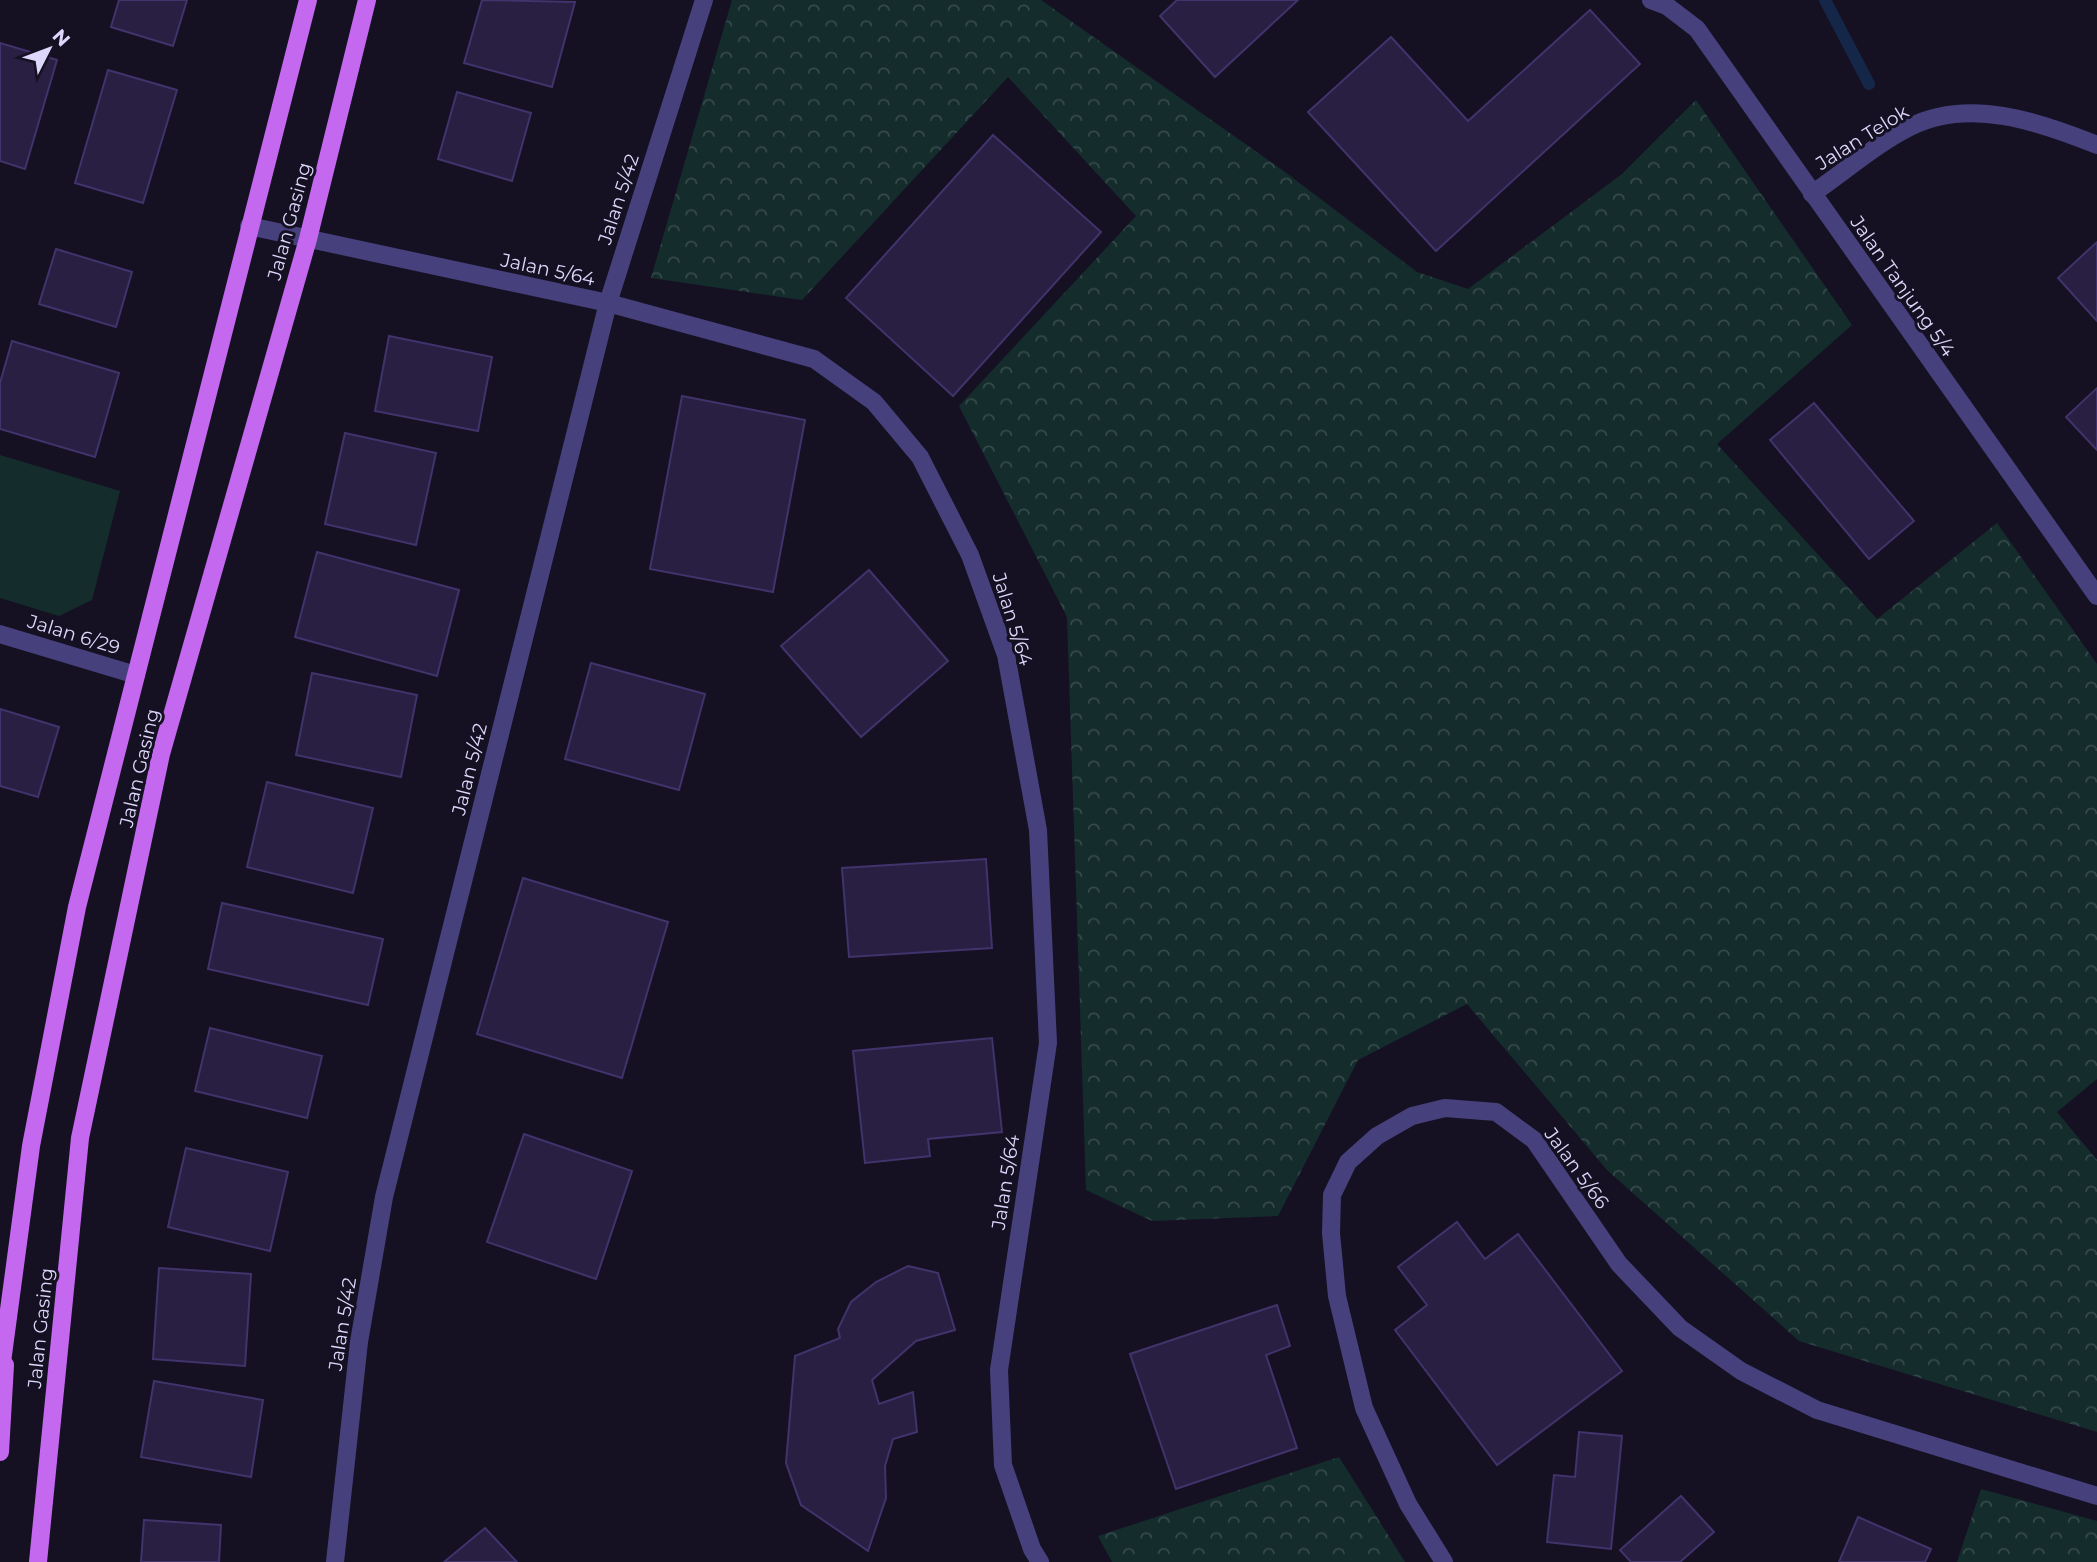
<svg xmlns="http://www.w3.org/2000/svg" width="2097" height="1562" font-family="Montserrat,sans-serif">
<defs>
<pattern id="forest-crowns" width="20" height="18" patternUnits="userSpaceOnUse" patternTransform="scale(1.75)"><rect width="20" height="18" fill="#142c2c"/><path d="M2 6a3 3 0 1 1 6 0M12 15a3 3 0 1 1 6 0" fill="none" stroke="#364a4c"/></pattern>
</defs>
<rect width="100%" height="100%" fill="#151123"/>
<path fill="#142c2c" d="M 0,455 L 120,491 L 92,600 L 59,616 L 0,598 Z"/>
<g fill="url(#forest-crowns)">
<path d="M 732,0 L 1041,0 L 1285,172 L 1417,272 L 1468,289 L 1622,174 L 1696,100 L 1852,325 L 1717,444 L 1877,619 L 1997,523 L 2097,664 L 2097,1079 L 2057,1112 L 2097,1160 L 2097,1432 L 1799,1341 L 1607,1170 L 1467,1004 L 1358,1060 L 1278,1216 L 1152,1221 L 1086,1190 L 1067,617 L 959,406 L 1136,216 L 1008,77 L 802,300 L 651,278 Z"/>
<path d="M 1339,1457 L 1405,1562 L 1112,1562 L 1098,1536 Z"/>
<path d="M 1981,1489 L 2097,1521 L 2097,1562 L 1957,1562 Z"/>
</g>
<g fill="none" stroke-linecap="round" stroke-linejoin="round">
<path stroke="#152748" stroke-width="12" d="M 1825,0 L 1869,84"/>
</g>
<g fill="#281f42" stroke="#41336b" stroke-width="2">
<path d="M 119,0 L 187,0 L 173,46 L 111,27 Z"/>
<path d="M 482,0 L 575,2 L 552,87 L 464,63 Z"/>
<path d="M 1177,0 L 1298,0 L 1215,77 L 1160,16 Z"/>
<path d="M 1590,10 L 1640,64 L 1436,251 L 1308,112 L 1391,37 L 1468,121 Z"/>
<path d="M 0,43 L 57,60 L 25,169 L 0,161 Z"/>
<path d="M 108,70 L 177,90 L 143,203 L 75,183 Z"/>
<path d="M 457,92 L 531,113 L 512,181 L 438,159 Z"/>
<path d="M 993,135 L 1101,232 L 953,396 L 846,298 Z"/>
<path d="M 2097,242 L 2097,321 L 2058,278 Z"/>
<path d="M 56,249 L 132,272 L 116,327 L 39,304 Z"/>
<path d="M 389,336 L 492,357 L 478,431 L 375,411 Z"/>
<path d="M 12,341 L 119,373 L 95,457 L 0,429 L 0,383 Z"/>
<path d="M 2097,388 L 2097,450 L 2066,417 Z"/>
<path d="M 682,396 L 805,420 L 773,592 L 650,569 Z"/>
<path d="M 1814,403 L 1914,521 L 1869,559 L 1770,440 Z"/>
<path d="M 345,433 L 436,453 L 416,545 L 325,524 Z"/>
<path d="M 317,552 L 459,590 L 437,676 L 295,637 Z"/>
<path d="M 869,570 L 948,661 L 861,737 L 781,646 Z"/>
<path d="M 591,663 L 705,694 L 679,790 L 565,759 Z"/>
<path d="M 312,673 L 417,695 L 401,777 L 296,755 Z"/>
<path d="M 0,709 L 59,727 L 38,797 L 0,786 Z"/>
<path d="M 267,782 L 373,808 L 353,893 L 247,867 Z"/>
<path d="M 986,859 L 992,948 L 849,957 L 842,868 Z"/>
<path d="M 523,878 L 668,922 L 622,1078 L 477,1034 Z"/>
<path d="M 222,903 L 383,939 L 368,1005 L 208,969 Z"/>
<path d="M 210,1028 L 322,1056 L 307,1118 L 195,1091 Z"/>
<path d="M 992,1038 L 1002,1132 L 928,1139 L 930,1156 L 865,1163 L 853,1051 Z"/>
<path d="M 524,1134 L 632,1171 L 596,1279 L 487,1242 Z"/>
<path d="M 186,1148 L 288,1172 L 270,1251 L 168,1227 Z"/>
<path d="M 1457,1222 L 1485,1259 L 1518,1234 L 1622,1371 L 1497,1465 L 1395,1330 L 1427,1305 L 1398,1267 Z"/>
<path d="M 908,1266 L 938,1273 L 955,1330 L 916,1341 L 872,1380 L 879,1404 L 913,1392 L 917,1432 L 893,1439 L 885,1466 L 886,1498 L 868,1551 L 801,1505 L 786,1463 L 795,1356 L 840,1338 L 838,1329 L 851,1302 L 876,1282 Z"/>
<path d="M 159,1268 L 251,1274 L 245,1366 L 153,1359 Z"/>
<path d="M 1277,1305 L 1290,1346 L 1266,1355 L 1297,1448 L 1176,1489 L 1130,1354 Z"/>
<path d="M 154,1381 L 263,1400 L 251,1477 L 141,1457 Z"/>
<path d="M 1579,1432 L 1622,1436 L 1611,1549 L 1547,1542 L 1554,1475 L 1575,1477 Z"/>
<path d="M 1681,1496 L 1714,1532 L 1680,1562 L 1631,1562 L 1620,1550 Z"/>
<path d="M 1858,1517 L 1931,1549 L 1925,1562 L 1839,1562 Z"/>
<path d="M 144,1520 L 221,1525 L 219,1562 L 141,1562 Z"/>
<path d="M 485,1528 L 517,1562 L 444,1562 Z"/>
</g>
<g fill="none" stroke-linecap="round" stroke-linejoin="round">
<g stroke="#46417d" stroke-width="18">
<path d="M 1651,0 L 1667,6 L 1697,29 L 2097,596"/>
<path d="M 1812,194 C 1844,172 1876,144 1910,127 C 1969,97 2040,122 2097,145"/>
<path d="M 249,226 L 608,303 L 814,359 L 874,402 L 920,457 L 970,555 L 1006,655 L 1038,830 L 1048,1043 L 999,1370 L 1003,1465 L 1032,1549 L 1040,1562"/>
<path d="M 0,634 L 136,675"/>
<path d="M 335,1562 L 359,1342 L 384,1197 L 608,303 L 704,0"/>
<path d="M 1444,1562 L 1408,1504 L 1364,1408 L 1337,1296 L 1331,1233 L 1332,1195 L 1348,1162 L 1377,1136 L 1412,1116 L 1445,1108 L 1496,1112 L 1534,1140 L 1619,1264 L 1680,1328 L 1741,1371 L 1817,1410 L 2097,1496"/>
</g>
<g stroke="#c469ef" stroke-width="18">
<path d="M 0,1377 L 31,1146 L 77,907 L 308,0"/>
<path d="M 0,1452 L 5,1365"/>
<path d="M 38,1562 L 80,1138 L 161,754 L 308,239 L 367,0"/>
</g>
</g>
<g text-anchor="middle" stroke-width="6" stroke-linejoin="round" paint-order="stroke">
<g font-size="19" fill="#ddd7fb" stroke="#151123">
<text transform="translate(1862 137) rotate(-32)" y="7">Jalan Telok</text>
<text transform="translate(618 199) rotate(-72)" y="7">Jalan 5/42</text>
<text transform="translate(289 221) rotate(-75)" y="7">Jalan Gasing</text>
<text transform="translate(548 269) rotate(12)" y="7">Jalan 5/64</text>
<text transform="translate(1903 286) rotate(55)" y="7">Jalan Tanjung 5/4</text>
<text transform="translate(1013 619) rotate(73)" y="7">Jalan 5/64</text>
<text transform="translate(74 634) rotate(17)" y="7">Jalan 6/29</text>
<text transform="translate(139 768) rotate(-77)" y="7">Jalan Gasing</text>
<text transform="translate(469 769) rotate(-76)" y="7">Jalan 5/42</text>
<text transform="translate(1577 1168) rotate(54)" y="7">Jalan 5/66</text>
<text transform="translate(1005 1182) rotate(-81)" y="7">Jalan 5/64</text>
<text transform="translate(342 1324) rotate(-81)" y="7">Jalan 5/42</text>
<text transform="translate(40 1328) rotate(-84)" y="7">Jalan Gasing</text>
</g>
</g>
<g transform="translate(49 49) rotate(48)" stroke="#151123" stroke-width="5" paint-order="stroke">
<path d="M0-5L12 26L0 18L-12 26Z" fill="#ddd7fb"/>
<text y="-10" font-size="19" font-weight="bold" text-anchor="middle" fill="#ddd7fb">N</text>
</g>
</svg>
